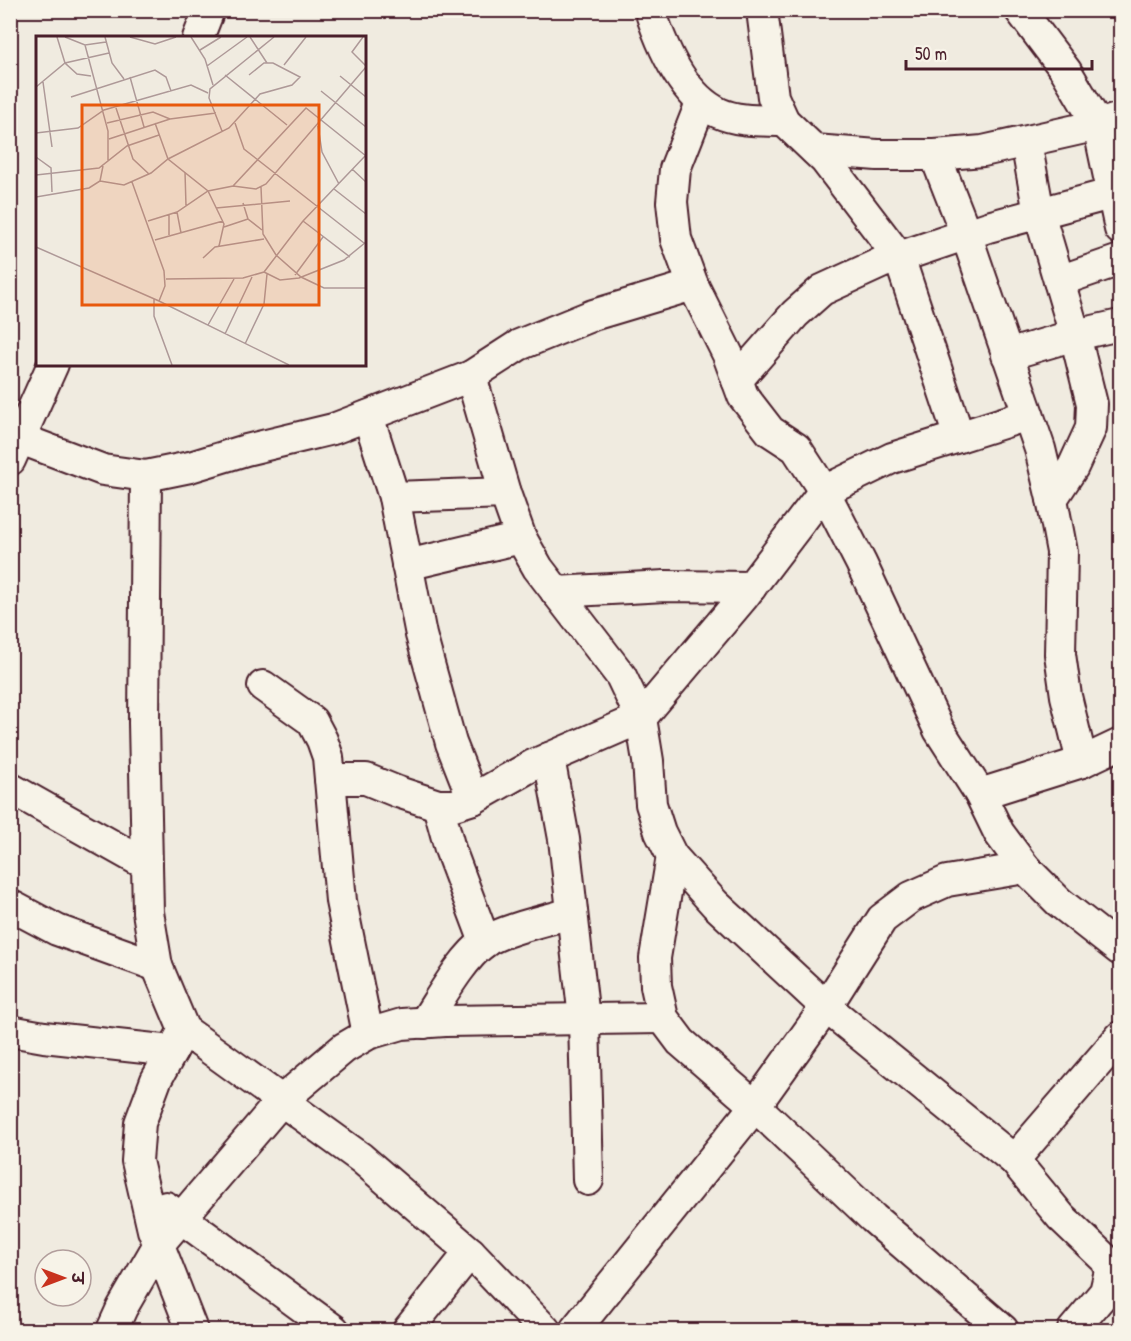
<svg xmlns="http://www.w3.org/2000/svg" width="1131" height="1341" font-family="'Patrick Hand','Playpen Sans Deva',sans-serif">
<rect width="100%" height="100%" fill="#f0ebe0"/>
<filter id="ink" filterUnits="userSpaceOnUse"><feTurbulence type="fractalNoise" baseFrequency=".0167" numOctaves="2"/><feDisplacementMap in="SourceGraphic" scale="12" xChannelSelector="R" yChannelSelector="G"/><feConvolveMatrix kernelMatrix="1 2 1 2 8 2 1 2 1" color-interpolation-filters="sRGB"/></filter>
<g filter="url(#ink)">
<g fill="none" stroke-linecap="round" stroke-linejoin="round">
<g stroke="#4a1f2b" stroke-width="34">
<g id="minor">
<path d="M 650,10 C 662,47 683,96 719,113 C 739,122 763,120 784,121"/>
<path d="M 762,10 L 773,97 L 784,121 L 825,160 L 899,257 L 959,437"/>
<path d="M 1020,10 L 1066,71 L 1098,125 L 1120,229"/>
<path d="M 198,38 L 209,10"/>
<path d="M 701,103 L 675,169 L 672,202 L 676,239 L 693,285 L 728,355 L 743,396 L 770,431 L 796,448 L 824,491 L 861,563 L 939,730 L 980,794 L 999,833 L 1025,868 L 1059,902 L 1120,950"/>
<path d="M 1026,142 L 1039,213 L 1075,335 L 1092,404 L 1091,428 L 1073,467 L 1052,499"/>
<path d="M 815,150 L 877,155 L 935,155 L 983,151 L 1098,125 L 1120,118"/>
<path d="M 935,155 L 966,234 L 1040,449 L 1052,499 L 1062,552 L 1060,654 L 1066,696 L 1082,762"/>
<path d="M 1059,281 L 1120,260"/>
<path d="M 1007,355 L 1075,335 L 1120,325"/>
<path d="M 471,376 L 505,493 L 521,538 L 538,568 L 621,676 L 641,718 L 648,761 L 651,804 L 660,832 L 672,856 L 715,904 L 826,1007 L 1014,1160 L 1061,1217 L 1106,1260 L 1110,1271 L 1105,1292 L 1073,1330"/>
<path d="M 737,380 L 795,314 L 822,290 L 881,263 L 899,257 L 988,227 L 1114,193"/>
<path d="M 368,416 L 394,497 L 421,635 L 451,743 L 473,799"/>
<path d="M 21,439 L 103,470 L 146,476 L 190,467 L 246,450 L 333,429 L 471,376 L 519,345 L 593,315 L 693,285"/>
<path d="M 10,460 L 53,364"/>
<path d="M 146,476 L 144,723 L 148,912 L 157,966 L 184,1030 L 361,1158 L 470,1252 L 545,1330"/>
<path d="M 394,497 L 505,493"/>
<path d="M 407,565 L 521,538"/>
<path d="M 556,592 L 665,586 L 751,587"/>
<path d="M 263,686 L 312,721 L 322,740 L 328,757 L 341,901 L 368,1034"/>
<path d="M 549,758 L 564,839 L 584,1019 L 588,1180"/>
<path d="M 330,779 L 366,779 L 398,792 L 438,805 L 454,805 L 473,799 L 533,765 L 641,718 L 744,596 L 824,491 L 892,458 L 1028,415"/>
<path d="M 10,788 L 147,865"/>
<path d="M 980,794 L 1082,762 L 1120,744"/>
<path d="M 438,805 L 450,849 L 485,942"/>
<path d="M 672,856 L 655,958 L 656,986 L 663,1018 L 681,1042 L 755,1106 L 873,1218 L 1003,1330"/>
<path d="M 10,905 L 57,930 L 157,966"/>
<path d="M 424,1023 C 440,999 462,958 485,942 C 501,930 551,919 572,913"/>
<path d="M 184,1030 L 156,1080 L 140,1123 L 137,1161 L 153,1230 L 192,1330"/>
<path d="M 10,1031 L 44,1037 L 172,1051"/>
<path d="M 1014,1160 L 1120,1037"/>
<path d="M 166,1207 L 334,1330"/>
<path d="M 112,1330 L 122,1308 L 159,1244 L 281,1101 L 344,1048 L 368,1034 L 402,1024 L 445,1021 L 663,1018"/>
<path d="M 408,1330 L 470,1252"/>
<path d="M 575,1330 L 755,1106 L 826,1007 L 882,919 L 911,897 L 947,881 L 1025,868"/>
</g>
</g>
<use href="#minor" stroke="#f7f3e8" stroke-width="30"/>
</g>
</g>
<g transform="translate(36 36)">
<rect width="330" height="330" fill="#f0ebe0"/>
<path fill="none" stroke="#ae9998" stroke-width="1.5" d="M 21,1 L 29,27 L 41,38 L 55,40M 29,1 L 49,9 L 70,6M 69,1 L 76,27 L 88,43M 94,1 L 119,8 L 140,1M 155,1 L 169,23 L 177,49M 214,1 L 231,27M 327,1 L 316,16 L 330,30M 49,9 L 72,95 L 72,125M 164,14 L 185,1M 248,29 L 270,1M 171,30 L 211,1M 189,39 L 251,89M 304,40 L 330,61M 94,41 L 108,91M 7,46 L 16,111M 0,51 L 29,27 L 73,17M 285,55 L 330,91M 35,61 L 119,34 L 130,41 L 135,55M 80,72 L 97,123 L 113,138M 71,87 L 117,76 L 134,83M 119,87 L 132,123 L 172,155 L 188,188 L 183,210M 199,87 L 208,113 L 328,207M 282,90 L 286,116 L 303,148M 186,95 L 173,62 L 174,53 L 238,1M 0,97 L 42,92 L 68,74 L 155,49 L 172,57M 73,103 L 134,83 L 180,77M 0,121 L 15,132 L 16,156M 316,133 L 330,146M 149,136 L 150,170M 0,139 L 63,132 L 91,110 L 123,99M 64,145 L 88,149 L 115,137 L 132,123 L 193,92 L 224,58 L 256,49 L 264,41 L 237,27 L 228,27 L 213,39M 96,146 L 128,235 L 129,250 L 123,265M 197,150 L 220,153 L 230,148 L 330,31M 225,151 L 227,198 L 240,219 L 265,241 L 288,252 L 330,252M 298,153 L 330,178M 0,161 L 53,152 L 64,145 L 67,130M 207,167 L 212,183 L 226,194M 180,172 L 254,165M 141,176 L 145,197M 133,179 L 133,199M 112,185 L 141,176 L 172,155 L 197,150 L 270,72 L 330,120M 267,185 L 314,221M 188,191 L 212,183M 119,204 L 187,185M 0,211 L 123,265 L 253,329M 167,222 L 179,211 L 228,203M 228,236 L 244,244 L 263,242 L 308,224 L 330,206M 259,239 L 287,201M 130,243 L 207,242 L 228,236 L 267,185 L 330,119M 118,263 L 118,280 L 136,329M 172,289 L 198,243M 189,298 L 216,241M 209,308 L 228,268 L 231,238"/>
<path fill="#e8590c" fill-opacity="0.15" stroke="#e8590c" stroke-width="3" d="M 46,69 L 283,69 L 283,269 L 46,269 Z"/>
<rect width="330" height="330" fill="none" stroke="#4a1f2b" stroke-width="3"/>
</g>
<rect width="1131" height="1341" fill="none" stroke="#f7f3e8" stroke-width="36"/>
<rect x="18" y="18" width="1095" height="1305" fill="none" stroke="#4a1f2b" stroke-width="2" filter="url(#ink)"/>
<g transform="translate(63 1278) rotate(90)"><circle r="28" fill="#f7f3e8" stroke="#b29e9c" stroke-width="1.5"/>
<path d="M0-4.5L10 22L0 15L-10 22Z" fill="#c8321e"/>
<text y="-9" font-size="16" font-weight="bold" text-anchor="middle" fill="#4a1f2b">उ</text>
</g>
<path d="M906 60v9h186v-9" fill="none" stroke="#4a1f2b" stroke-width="3"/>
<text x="915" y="60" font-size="18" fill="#4a1f2b" stroke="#f7f3e8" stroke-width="4.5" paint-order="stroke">50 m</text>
</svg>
